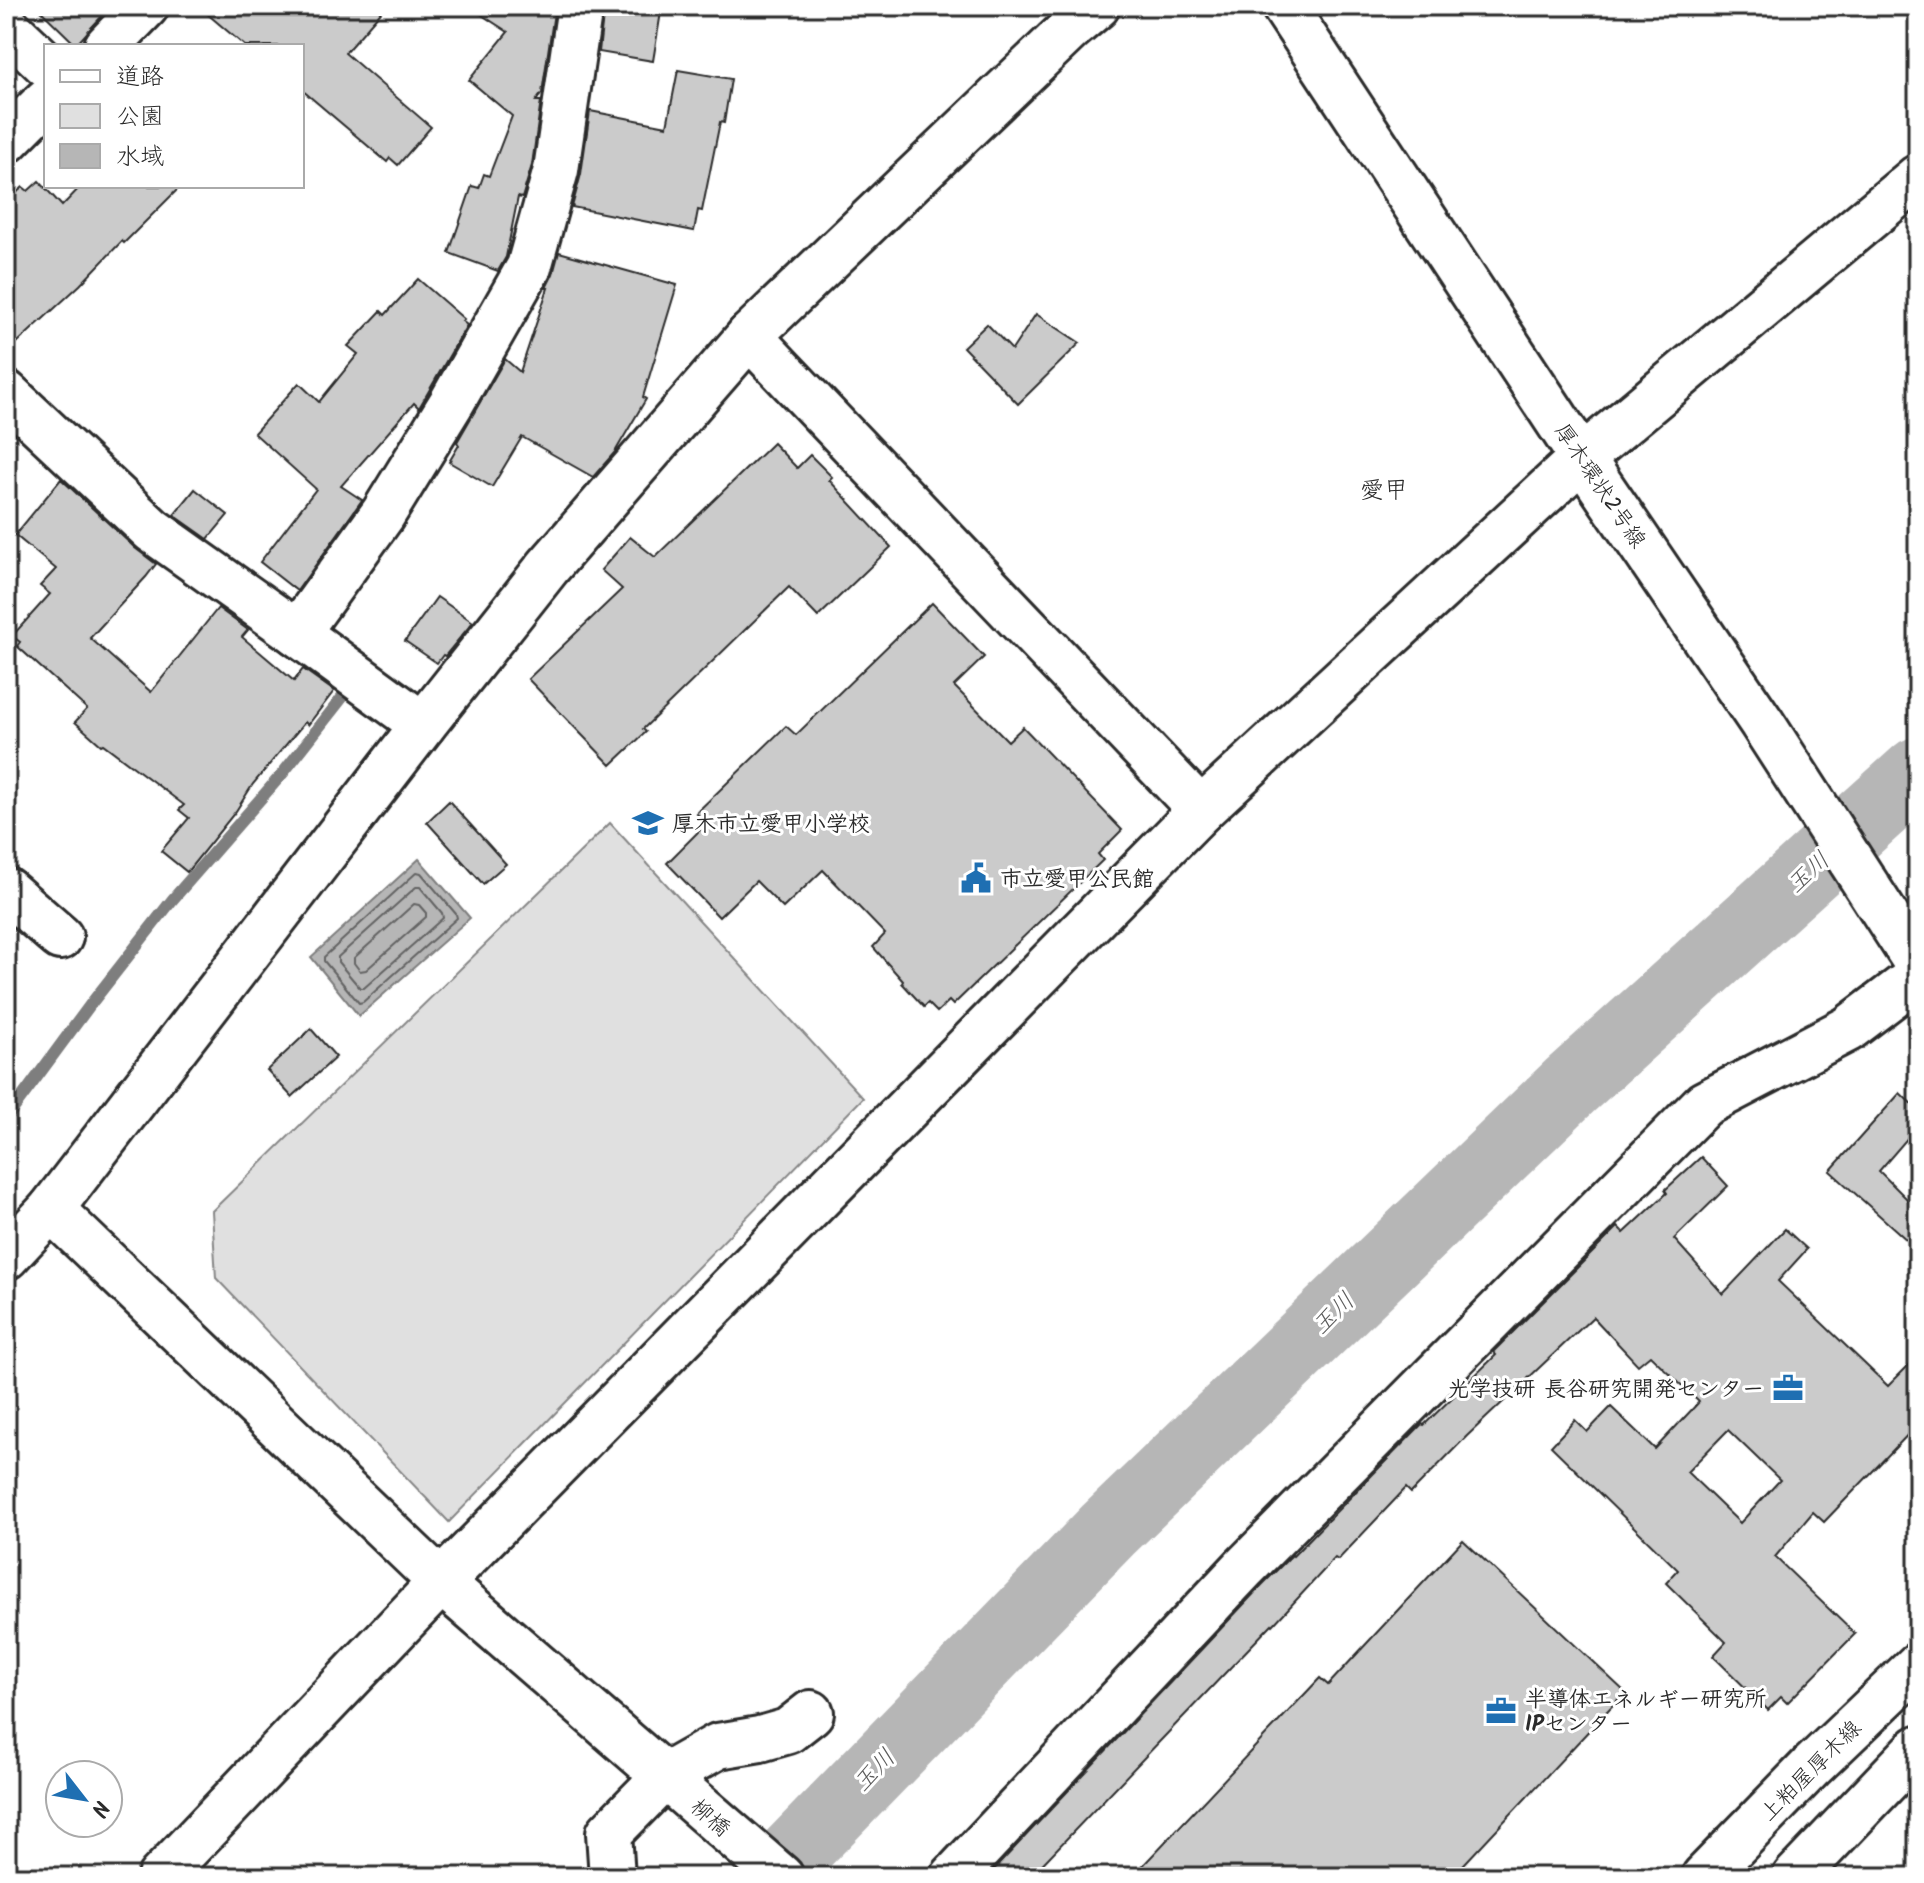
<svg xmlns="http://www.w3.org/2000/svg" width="1924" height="1883" font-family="Kalam,'Klee One',sans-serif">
<rect width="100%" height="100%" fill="#fff"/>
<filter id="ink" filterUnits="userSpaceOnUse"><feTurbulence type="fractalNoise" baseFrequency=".0125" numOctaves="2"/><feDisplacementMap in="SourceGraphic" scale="16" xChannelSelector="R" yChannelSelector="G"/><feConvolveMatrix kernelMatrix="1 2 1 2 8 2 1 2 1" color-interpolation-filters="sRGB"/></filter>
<g filter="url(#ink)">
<path fill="#e0e0e0" stroke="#868686" stroke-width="2" d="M 610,823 L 863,1098 L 449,1522 L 216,1278 L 212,1211 Z"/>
<path fill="#b6b6b6" stroke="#7e7e7e" stroke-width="2" d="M 419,859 L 470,918 L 359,1016 L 311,957 Z"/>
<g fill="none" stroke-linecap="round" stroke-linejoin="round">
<g stroke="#636363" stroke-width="2">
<path d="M 417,872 L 421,873 L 456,914 L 457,918 L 363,1002 L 359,1003 L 324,961 L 324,957 Z"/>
<path d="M 416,887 L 420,887 L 442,913 L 443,918 L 364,988 L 360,988 L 338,962 L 338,957 Z"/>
<path d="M 414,904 L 419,905 L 426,913 L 426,917 L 366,970 L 360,971 L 354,963 L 354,958 Z"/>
</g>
<path stroke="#7e7e7e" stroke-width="12" d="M 6,1119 L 90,1005 L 173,899 L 283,773 L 349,689"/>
<path stroke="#b6b6b6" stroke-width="70" d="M 771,1877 L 1108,1530 L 1570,1086 L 1918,772"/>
</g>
<g fill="#cbcbcb" stroke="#2b2b2b" stroke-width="2" fill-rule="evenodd">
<path d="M 36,6 L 111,6 L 76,45 Z"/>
<path d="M 198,6 L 386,6 L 345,53 L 431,127 L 398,165 L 390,158 L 387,162 L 302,90 L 302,46 L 245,46 Z"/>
<path d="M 468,6 L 555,6 L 542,93 L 536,101 L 541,101 L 532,165 L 522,198 L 518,197 L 506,257 L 498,271 L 449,253 L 472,186 L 479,188 L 484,174 L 489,176 L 512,116 L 469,80 L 508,32 Z"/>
<path d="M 604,6 L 662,6 L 653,61 L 599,52 Z"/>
<path d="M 678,70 L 731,79 L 724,123 L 720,122 L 702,211 L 698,210 L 694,231 L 572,207 L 581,174 L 590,111 L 667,126 Z"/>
<path d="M 39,181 L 62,206 L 81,186 L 181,186 L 124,243 L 122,241 L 80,285 L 6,353 L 7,201 L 23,187 L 28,191 Z"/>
<path d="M 559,252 L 677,285 L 643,397 L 646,399 L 615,452 L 593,477 L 522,437 L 492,487 L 449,462 L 459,445 L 457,442 L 505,359 L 520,372 L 548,288 L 546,288 L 553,274 Z"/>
<path d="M 418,279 L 464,319 L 462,321 L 467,325 L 419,408 L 414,403 L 341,486 L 362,500 L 297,591 L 260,562 L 316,489 L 254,433 L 299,383 L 319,402 L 358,354 L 348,346 L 381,311 L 385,315 Z"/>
<path d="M 1036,314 L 1080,343 L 1018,404 L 963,347 L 987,324 L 1012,350 Z"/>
<path d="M 773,443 L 797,468 L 810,455 L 832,477 L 829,480 L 891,547 L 818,617 L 789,587 L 643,729 L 646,732 L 611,765 L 528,679 L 622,589 L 601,570 L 630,537 L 655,557 Z"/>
<path d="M 61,479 L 135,548 L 156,564 L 146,577 L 90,638 L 151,692 L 218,608 L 248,630 L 242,637 L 294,681 L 303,669 L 334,691 L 308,725 L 305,722 L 253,784 L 236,811 L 187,872 L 161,851 L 189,818 L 179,810 L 184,805 L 103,744 L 101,745 L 75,722 L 87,709 L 17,646 L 20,642 L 12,636 L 50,594 L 40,586 L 56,569 L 15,535 Z"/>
<path d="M 195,489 L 228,515 L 208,539 L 174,515 Z"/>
<path d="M 437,597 L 473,622 L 445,656 L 443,655 L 437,663 L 405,641 Z"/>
<path d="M 932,603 L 984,657 L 954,686 L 1008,741 L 1023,727 L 1122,830 L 1098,854 L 1103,860 L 953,1005 L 949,1001 L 937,1012 L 928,1003 L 924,1007 L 902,983 L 903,981 L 873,947 L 885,934 L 823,870 L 783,908 L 756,881 L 719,917 L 667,863 L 706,824 L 696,813 L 786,726 L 796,735 Z"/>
<path d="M 449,801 L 506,864 L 483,884 L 427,822 Z"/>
<path d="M 311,1029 L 336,1057 L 292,1097 L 267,1070 Z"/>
<path d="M 1900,1093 L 1918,1110 L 1918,1126 L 1879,1171 L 1918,1210 L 1918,1250 L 1830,1171 Z"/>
<path d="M 1701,1157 L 1728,1186 L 1674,1239 L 1723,1294 L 1785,1229 L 1807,1249 L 1778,1281 L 1888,1386 L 1918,1356 L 1918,1424 L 1824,1522 L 1813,1512 L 1775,1557 L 1855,1634 L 1787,1703 L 1781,1697 L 1768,1710 L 1713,1656 L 1726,1642 L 1666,1583 L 1678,1570 L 1551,1446 L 1575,1420 L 1587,1432 L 1611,1407 L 1655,1449 L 1699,1402 L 1650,1355 L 1638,1365 L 1593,1317 L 1467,1436 L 1411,1493 L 1406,1488 L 1338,1560 L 1335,1558 L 1273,1625 L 1272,1624 L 1030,1877 L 987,1877 L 1262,1585 L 1292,1555 L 1293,1556 L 1422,1424 L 1424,1425 L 1496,1355 L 1493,1352 L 1618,1227 L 1624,1233 L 1667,1193 L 1665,1190 ZM 1728,1430 L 1780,1480 L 1740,1523 L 1687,1472 Z"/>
<path d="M 1463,1540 L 1625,1692 L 1452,1877 L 1132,1877 L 1320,1678 L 1328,1685 Z"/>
</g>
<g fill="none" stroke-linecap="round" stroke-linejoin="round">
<g stroke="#2b2b2b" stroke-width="50">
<g id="minor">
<path d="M 1284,6 L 1582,458 L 1762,723 L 1918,965"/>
<path d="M 6,26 L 46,64"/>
<path d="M 107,46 L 146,6"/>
<path d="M 6,141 L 46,101"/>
<path d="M 749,336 L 1201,810"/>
<path d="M 6,393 L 152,530 L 297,633 L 423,725"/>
<path d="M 297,633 L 383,514 L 452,402 L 529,267 L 556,170 L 580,6"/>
<path d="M 6,890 L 60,937"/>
<path d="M 51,1209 L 441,1582 L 781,1877"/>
<path d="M 6,1257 L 51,1209 L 423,725 L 548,567 L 749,336 L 1072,27 L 1097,6"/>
<path d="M 160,1877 L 441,1582 L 1201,810 L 1582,458 L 1918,177"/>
<path d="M 612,1877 L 609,1833 L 665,1776 L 718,1746 L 760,1739 L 788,1731 L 811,1713"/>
<path d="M 953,1877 L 1244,1568 L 1704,1104 L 1848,1029 L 1918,976"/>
</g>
</g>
<g stroke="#2b2b2b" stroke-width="50">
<g id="major">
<path d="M 1704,1877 L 1811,1767 L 1918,1665"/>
<path d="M 1795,1877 L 1918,1748"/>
</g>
</g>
<use href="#minor" stroke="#fff" stroke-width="44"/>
<use href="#major" stroke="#fff" stroke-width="44"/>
</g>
</g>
<defs>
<g id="school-bare" transform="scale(2.4)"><path d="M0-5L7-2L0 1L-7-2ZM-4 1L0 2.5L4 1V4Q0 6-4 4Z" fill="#1f6fb2" stroke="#fff" stroke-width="2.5" paint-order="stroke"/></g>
<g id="civic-bare" transform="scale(2.4)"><path d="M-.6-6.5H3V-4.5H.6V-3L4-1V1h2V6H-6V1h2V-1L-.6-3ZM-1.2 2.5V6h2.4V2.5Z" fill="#1f6fb2" stroke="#fff" stroke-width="2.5" paint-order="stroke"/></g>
<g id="office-bare" transform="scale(2.4)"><path d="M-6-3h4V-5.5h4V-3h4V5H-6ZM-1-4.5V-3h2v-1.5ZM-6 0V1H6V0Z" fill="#1f6fb2" stroke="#fff" stroke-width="2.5" paint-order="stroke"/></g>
</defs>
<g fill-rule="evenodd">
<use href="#school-bare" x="648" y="823"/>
<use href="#civic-bare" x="976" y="878"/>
<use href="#office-bare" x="1788" y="1388"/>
<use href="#office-bare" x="1501" y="1711"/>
</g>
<g text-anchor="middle" stroke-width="6" stroke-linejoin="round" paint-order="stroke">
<g font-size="22" fill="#2b2b2b" stroke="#fff">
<text transform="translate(1601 485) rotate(56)" y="8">厚木環状2号線</text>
<text transform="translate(1810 1770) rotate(-45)" y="8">上粕屋厚木線</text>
<text transform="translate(711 1817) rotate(41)" y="8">柳橋</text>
</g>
<g font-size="22" font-weight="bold" fill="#2b2b2b" stroke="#fff" text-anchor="start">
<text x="672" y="831">厚木市立愛甲小学校</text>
<text x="1000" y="886">市立愛甲公民館</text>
<text x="1764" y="1396" text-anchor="end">光学技研 長谷研究開発センター</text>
<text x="1525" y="1706">半導体エネルギー研究所<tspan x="1525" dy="25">IPセンター</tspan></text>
</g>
<g font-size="24" fill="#2b2b2b" stroke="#fff">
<text x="1384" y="498">愛甲</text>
</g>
<g font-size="24" font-style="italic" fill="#5c5c5c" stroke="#fff">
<text transform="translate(1808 872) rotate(-42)" y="8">玉川</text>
<text transform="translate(1333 1313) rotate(-44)" y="8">玉川</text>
<text transform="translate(874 1770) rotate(-46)" y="8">玉川</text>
</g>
</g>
<rect width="1924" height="1883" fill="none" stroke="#fff" stroke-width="32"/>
<rect x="16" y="16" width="1892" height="1851" fill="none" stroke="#2b2b2b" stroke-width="3" filter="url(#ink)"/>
<rect x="44" y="44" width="260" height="144" fill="#ffffff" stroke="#aaaaaa" stroke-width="2"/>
<rect x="60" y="70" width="40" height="12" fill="#ffffff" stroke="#aaaaaa" stroke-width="2"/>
<text x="116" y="84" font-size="24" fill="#2b2b2b">道路</text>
<rect x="60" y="104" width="40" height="24" fill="#e0e0e0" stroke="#aaaaaa" stroke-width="2"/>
<text x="116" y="124" font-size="24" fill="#2b2b2b">公園</text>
<rect x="60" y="144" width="40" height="24" fill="#b6b6b6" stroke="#aaaaaa" stroke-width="2"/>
<text x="116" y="164" font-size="24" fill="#2b2b2b">水域</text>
<g transform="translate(84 1799) rotate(121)"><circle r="38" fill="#ffffff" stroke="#aaaaaa" stroke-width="2"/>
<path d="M0-6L14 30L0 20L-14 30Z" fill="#1f6fb2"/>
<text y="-12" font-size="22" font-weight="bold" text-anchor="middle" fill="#2b2b2b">N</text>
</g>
</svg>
